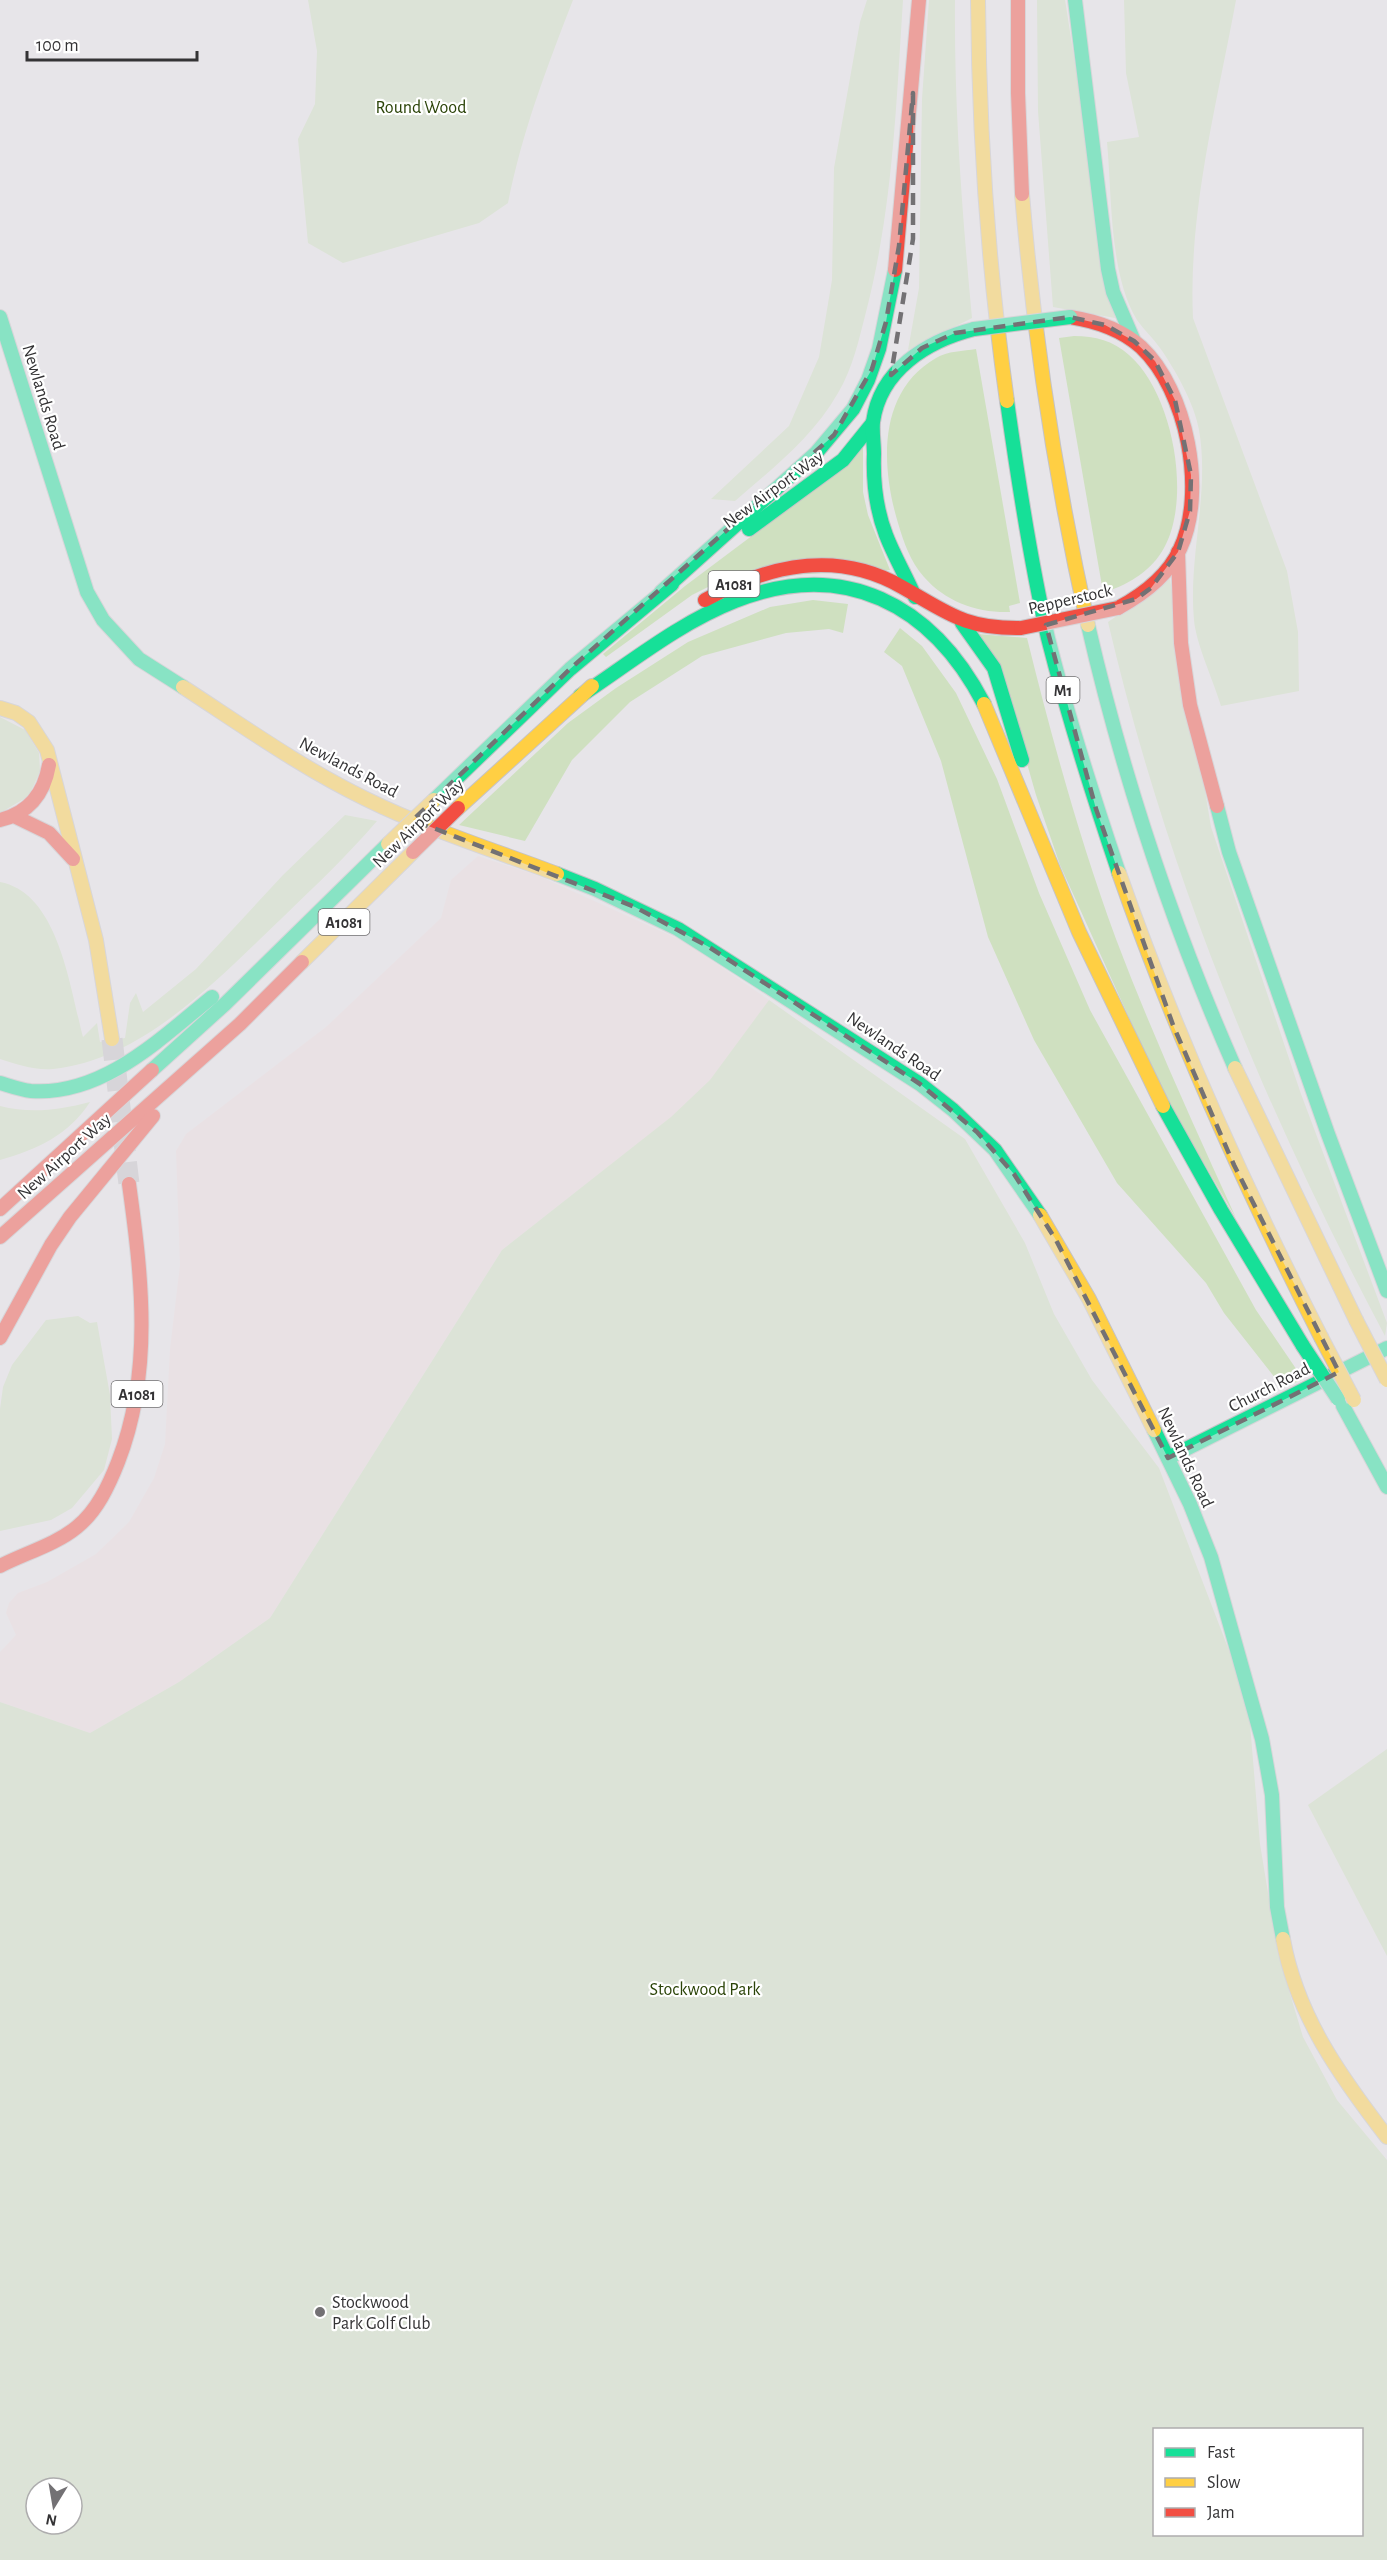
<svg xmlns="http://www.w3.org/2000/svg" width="1387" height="2560" font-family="'Alegreya Sans',sans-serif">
<rect width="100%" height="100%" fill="#e7e5e9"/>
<path fill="#ebdcde" d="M 478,856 L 539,876 L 685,942 L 769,1000 L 732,1070 L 502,1250 L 270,1618 L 179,1682 L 90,1733 L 0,1702 L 0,1652 L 16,1635 L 6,1613 L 9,1603 L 18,1593 L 47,1582 L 96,1554 L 129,1522 L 154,1478 L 165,1444 L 170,1349 L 180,1265 L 176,1151 L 186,1134 L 326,1027 L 441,918 L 451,880 Z"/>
<g fill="#cfe0c0" fill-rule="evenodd">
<path d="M 308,0 L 573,0 C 547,67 522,132 508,203 L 479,223 L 343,263 L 308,243 L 298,139 L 315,104 L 317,51 Z"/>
<path d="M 867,0 L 903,0 C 896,107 893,207 866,312 C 859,339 853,368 838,393 C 813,437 772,469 735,501 L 711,499 L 789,426 L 819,357 L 832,280 L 834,168 L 860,22 Z"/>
<path d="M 929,0 L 955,0 C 954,106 962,212 972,318 L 908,350 L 919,288 L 922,99 Z"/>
<path d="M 1037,0 L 1065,0 L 1115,318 L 1053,307 L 1038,111 Z"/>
<path d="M 1124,0 L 1236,0 C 1217,104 1188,212 1193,318 L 1287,571 L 1298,632 L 1299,691 L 1221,706 C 1214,682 1196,644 1194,620 C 1188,557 1210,493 1199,430 C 1195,405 1175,369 1160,348 C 1153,338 1144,330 1137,320 C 1109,274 1112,195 1107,142 L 1139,137 L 1126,73 Z"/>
<path d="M 1074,336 C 1095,336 1114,341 1129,355 C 1172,392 1191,493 1166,544 C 1155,567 1135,581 1111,590 L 1110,585 L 1102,586 L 1059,338 Z"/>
<path d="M 976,349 L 1020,603 L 1009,606 L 1010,612 C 977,613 946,602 924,577 C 910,561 904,543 898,523 C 881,467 877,392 936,358 C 947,351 964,351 976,349 Z"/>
<path d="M 863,447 L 863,492 L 868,515 L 890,570 L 726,578 L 692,595 L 606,657 L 603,654 L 685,586 L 844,467 Z"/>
<path d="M 1170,579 L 1211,827 L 1301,1094 L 1387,1323 L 1385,1336 C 1264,1108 1167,874 1108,622 Z"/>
<path d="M 813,600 L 848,604 L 843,633 L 829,629 L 786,633 L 702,656 L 630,702 L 572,760 L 525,841 L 459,825 L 568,723 L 616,688 L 688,642 L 770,607 Z"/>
<path d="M 900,628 L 922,646 L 956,693 L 997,779 L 1039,893 L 1090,1010 L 1256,1310 L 1303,1379 L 1283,1388 L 1224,1313 L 1206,1283 L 1117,1183 L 1034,1040 L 988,937 L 941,761 L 902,666 L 884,652 Z"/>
<path d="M 977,634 L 1027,638 C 1052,739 1080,841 1116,939 C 1152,1034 1194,1126 1236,1218 L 1164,1095 L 1060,865 L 1036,795 L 1000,669 Z"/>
<path d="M 0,717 L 25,730 L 39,753 L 40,771 L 29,796 L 0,813 Z"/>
<path d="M 345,815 L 377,821 C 347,856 314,887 281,919 C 219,978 143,1060 53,1069 C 36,1071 16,1064 0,1059 L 0,882 C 59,893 70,989 83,1037 L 97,1023 L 100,1042 L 125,1038 L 130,1003 L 136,993 L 143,1012 L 196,969 L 283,875 Z"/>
<path d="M 769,1000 L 965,1139 L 1025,1243 L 1054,1314 L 1092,1380 L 1159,1468 L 1248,1700 L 1260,1844 L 1278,1954 L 1303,2037 L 1337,2100 L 1387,2160 L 1387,2560 L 0,2560 L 0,1702 L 90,1733 L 179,1682 L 270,1618 L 502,1250 L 671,1117 L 710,1080 ZM 1154,2430 L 1362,2430 L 1362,2534 L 1154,2534 ZM 36,2488 L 72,2488 L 72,2524 L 36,2524 Z"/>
<path d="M 90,1102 C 69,1135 36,1150 0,1160 L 0,1106 C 31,1114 59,1110 90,1102 Z"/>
<path d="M 78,1316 L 90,1323 L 97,1322 L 110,1395 L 112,1439 L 104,1470 L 72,1508 L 51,1520 L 0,1531 L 0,1409 L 3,1387 L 12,1365 L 46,1320 Z"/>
<path d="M 1387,1749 L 1387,1956 L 1308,1805 Z"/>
</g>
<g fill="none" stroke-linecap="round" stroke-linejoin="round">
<path stroke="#c3c1c5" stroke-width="21" stroke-dasharray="21 10" stroke-linecap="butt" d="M 112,1039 L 129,1184"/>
<g stroke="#c5c3c6" stroke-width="16">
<g id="fast">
<path d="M 1075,0 L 1108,269 L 1113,292 L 1134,341"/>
<path d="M 0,317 L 87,592 L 103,620 L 139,659 L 183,687"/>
<path d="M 1007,401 C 1018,480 1030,560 1048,638 C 1068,717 1093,796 1119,873"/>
<path d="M 749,529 L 843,460 L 872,424"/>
<path d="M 661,592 L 816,453 L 853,409 L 868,380 L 879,349 L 895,270"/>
<path d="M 915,597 C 906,576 894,556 886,535 C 876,509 873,481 874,454 C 874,444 872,432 873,422 C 880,370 927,341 974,329"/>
<path d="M 962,623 L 994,668 L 1022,760"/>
<path d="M 1088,625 C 1123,777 1172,925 1235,1068"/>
<path d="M 580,696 C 630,663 679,623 735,601 C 844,558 932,604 984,704"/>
<path d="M 434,800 L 570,669 L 672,584"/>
<path d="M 1217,806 L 1229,852 L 1328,1134 L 1387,1291"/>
<path d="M 557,874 L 595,889 L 678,929 L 920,1084 L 953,1110 L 995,1150 L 1040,1215"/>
<path d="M 152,1070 L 225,1004 L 388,844"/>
<path d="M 0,1083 C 10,1086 21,1090 31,1091 C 103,1096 161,1038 212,997"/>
<path d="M 1163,1106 L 1221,1210 L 1303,1346"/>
<path d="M 1343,1406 L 1387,1487"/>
<path d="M 1154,1430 L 1190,1504 L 1211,1557 L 1262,1739 L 1272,1795 L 1277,1907 L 1283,1939"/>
<path d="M 1168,1458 L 1387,1348"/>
</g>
</g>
<g stroke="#c5c3c6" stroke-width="16">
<g id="slow">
<path d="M 978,0 C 979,134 988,267 1007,401"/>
<path d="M 1022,194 C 1034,340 1056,482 1088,625"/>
<path d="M 183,687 C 243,726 302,768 366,799 C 427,829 493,850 557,874"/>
<path d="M 984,704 L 1079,932 L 1163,1106"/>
<path d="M 0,708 L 16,713 L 29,722 L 47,750 L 96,940 L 112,1039"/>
<path d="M 458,808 L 592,686"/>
<path d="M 1119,873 C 1175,1033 1244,1186 1321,1337"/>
<path d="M 302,962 L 413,852"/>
<path d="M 1235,1068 L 1356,1320"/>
<path d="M 1040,1215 L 1089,1299 L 1154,1430"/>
<path d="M 1283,1939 C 1297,2016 1340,2076 1387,2137"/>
</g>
</g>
<g stroke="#c5c3c6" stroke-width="16">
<g id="jam">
<path d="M 1018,0 L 1018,93 L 1022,194"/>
<path d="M 895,270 L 919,0"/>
<path d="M 1070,317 C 1096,321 1121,329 1141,347 C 1187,390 1207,492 1180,549 C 1168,576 1144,594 1118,608"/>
<path d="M 1178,552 L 1181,643 L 1190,705 L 1217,806"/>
<path d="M 705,600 C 768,565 836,549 902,587 C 948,613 965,629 1021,628"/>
<path d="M 14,816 L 49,833 L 73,859"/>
<path d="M 0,820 C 29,813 44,794 49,765"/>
<path d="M 0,1209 L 152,1070"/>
<path d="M 0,1237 L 240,1024 L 302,962"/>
<path d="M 0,1338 L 51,1245 L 70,1217 L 153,1116"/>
<path d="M 0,1566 C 25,1553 55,1545 77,1527 C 97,1511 109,1485 118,1462 C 153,1372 142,1278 129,1184"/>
</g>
</g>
<use href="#fast" stroke="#16e098" stroke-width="14"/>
<use href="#slow" stroke="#ffcf43" stroke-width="14"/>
<use href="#jam" stroke="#f24e42" stroke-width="14"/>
<g stroke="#c5c3c6" stroke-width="16" stroke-linecap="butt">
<g id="fast-bridge">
<path d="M 974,329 L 1070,317"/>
<path d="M 1303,1346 L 1338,1399"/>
</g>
</g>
<g stroke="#c5c3c6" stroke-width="16" stroke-linecap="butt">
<g id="slow-bridge">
<path d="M 388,844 L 434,800"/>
<path d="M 1356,1320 L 1387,1380"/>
<path d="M 1321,1337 L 1354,1400"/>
</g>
</g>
<g stroke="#c5c3c6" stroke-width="16" stroke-linecap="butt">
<g id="jam-bridge">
<path d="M 1021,628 L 1118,608"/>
<path d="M 413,852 L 458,808"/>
</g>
</g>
<use href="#fast-bridge" stroke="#16e098" stroke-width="14"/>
<use href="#slow-bridge" stroke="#ffcf43" stroke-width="14"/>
<use href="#jam-bridge" stroke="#f24e42" stroke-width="14"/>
</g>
<path d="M0 0H1387V2560H0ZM 913,93 L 913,239 L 891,375 L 922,348 L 955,333 L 1070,317 L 1105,325 L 1134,341 L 1155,361 L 1175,400 L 1191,475 L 1190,511 L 1178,552 L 1151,588 L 1136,599 L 1046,625 L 1096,809 L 1173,1025 L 1234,1165 L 1339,1372 L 1168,1458 L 1056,1240 L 1014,1174 L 977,1132 L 920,1084 L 709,947 L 635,907 L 413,820 L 570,669 L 834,435 L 872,369 L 886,322 L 899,246 Z" fill="#e7e5e9" fill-opacity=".55" fill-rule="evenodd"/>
<path fill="none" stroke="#737174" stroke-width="4.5" stroke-dasharray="12 8" stroke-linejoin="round" d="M 913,93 L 913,239 L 891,375 L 922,348 L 955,333 L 1070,317 L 1105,325 L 1134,341 L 1155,361 L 1175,400 L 1191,475 L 1190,511 L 1178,552 L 1151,588 L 1136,599 L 1046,625 L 1096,809 L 1173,1025 L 1234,1165 L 1339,1372 L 1168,1458 L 1056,1240 L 1014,1174 L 977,1132 L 920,1084 L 709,947 L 635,907 L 413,820 L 570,669 L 834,435 L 872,369 L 886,322 L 899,246 Z"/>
<circle fill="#737174" stroke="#fff" stroke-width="2" cx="320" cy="2312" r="6"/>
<g text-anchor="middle" stroke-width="4.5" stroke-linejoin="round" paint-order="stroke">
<g fill="#fff" stroke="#717072" stroke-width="1.5">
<rect x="708.5" y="571" width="51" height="26" rx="4.5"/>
<rect x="1046.5" y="677" width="33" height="26" rx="4.5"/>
<rect x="318.5" y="909" width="51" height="26" rx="4.5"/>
<rect x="111.5" y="1381" width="51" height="26" rx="4.5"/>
</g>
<g font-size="16" font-weight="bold" fill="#343335">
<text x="734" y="590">A1081</text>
<text x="1063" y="696">M1</text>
<text x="344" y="928">A1081</text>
<text x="137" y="1400">A1081</text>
</g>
<g font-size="18" fill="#2b4408" stroke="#fff">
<text x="421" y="113">Round Wood</text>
<text x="705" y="1995">Stockwood Park</text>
</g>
<g font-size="18" fill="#343335" stroke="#fff">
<text transform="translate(44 397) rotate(73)" y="6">Newlands Road</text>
<text transform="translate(773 489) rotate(-36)" y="6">New Airport Way</text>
<text transform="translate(1070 599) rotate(-13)" y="6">Pepperstock</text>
<text transform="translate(349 767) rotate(28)" y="6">Newlands Road</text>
<text transform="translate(418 823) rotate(-44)" y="6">New Airport Way</text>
<text transform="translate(894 1046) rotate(34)" y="6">Newlands Road</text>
<text transform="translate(64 1156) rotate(-42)" y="6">New Airport Way</text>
<text transform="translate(1269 1387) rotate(-27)" y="6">Church Road</text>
<text transform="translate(1186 1457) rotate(65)" y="6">Newlands Road</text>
</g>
<g font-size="18" fill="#343335" stroke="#fff" text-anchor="start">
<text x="332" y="2308">Stockwood<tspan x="332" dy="21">Park Golf Club</tspan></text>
</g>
</g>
<rect x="1153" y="2428" width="210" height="108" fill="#ffffff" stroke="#aeadae" stroke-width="1.5"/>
<rect x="1165" y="2448" width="30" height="9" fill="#16e098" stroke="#aeadae" stroke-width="1.5"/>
<text x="1207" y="2458" font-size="18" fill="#343335">Fast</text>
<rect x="1165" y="2478" width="30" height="9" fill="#ffcf43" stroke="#aeadae" stroke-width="1.5"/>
<text x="1207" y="2488" font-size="18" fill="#343335">Slow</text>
<rect x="1165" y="2508" width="30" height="9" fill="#f24e42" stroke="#aeadae" stroke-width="1.5"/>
<text x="1207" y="2518" font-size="18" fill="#343335">Jam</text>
<g transform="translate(54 2506) rotate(191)"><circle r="28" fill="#ffffff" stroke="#aeadae" stroke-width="1.5"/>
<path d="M0-4.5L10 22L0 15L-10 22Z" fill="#737174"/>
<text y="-9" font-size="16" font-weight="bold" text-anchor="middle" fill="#343335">N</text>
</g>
<path d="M27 51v9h170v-9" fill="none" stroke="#343335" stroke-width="3"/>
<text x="36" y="51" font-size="18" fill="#343335" stroke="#ffffff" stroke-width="4.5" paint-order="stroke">100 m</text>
</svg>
